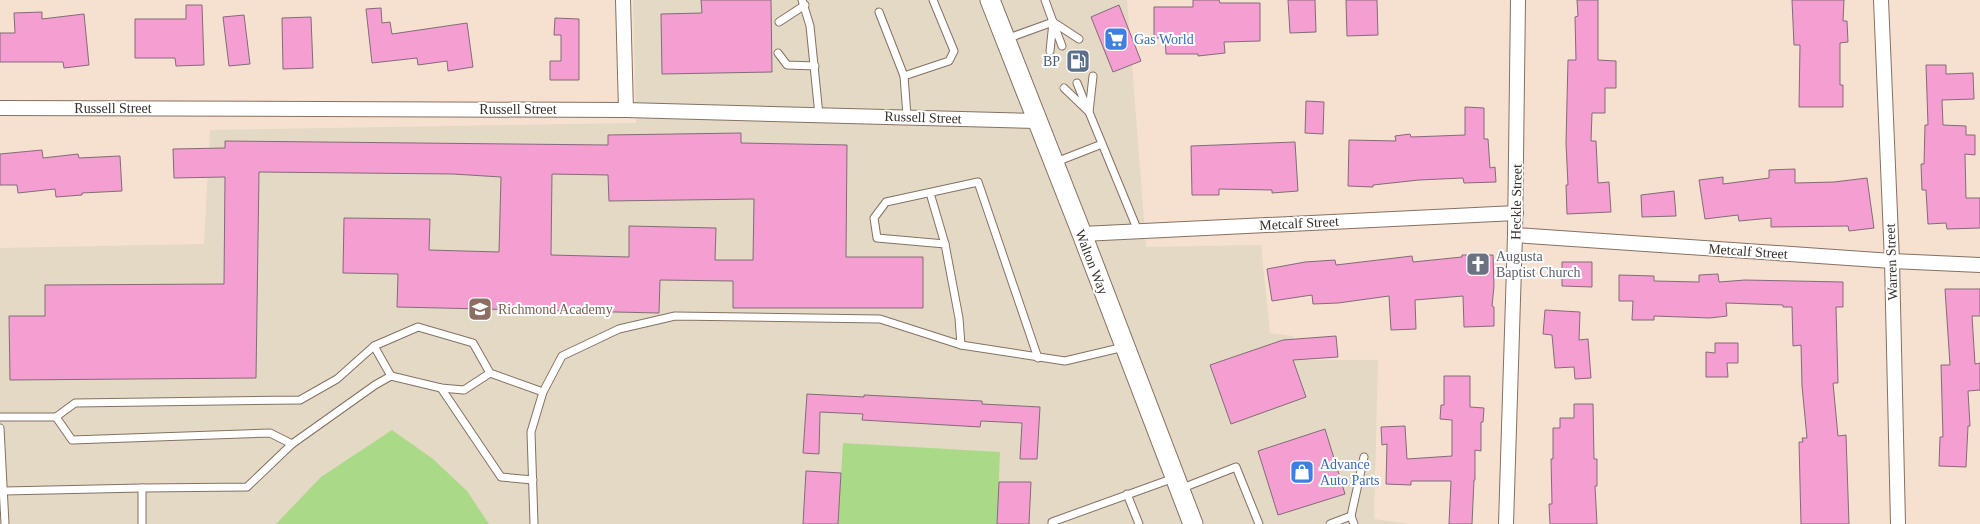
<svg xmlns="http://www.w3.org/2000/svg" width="1980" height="524" font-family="'Times New Roman',serif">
<rect width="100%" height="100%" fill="#f6e0cf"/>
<path fill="#e4d9c5" d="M 633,0 L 1127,0 L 1146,247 L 1261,245 L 1270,333 L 1293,336 L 1303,360 L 1378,360 L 1374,519 L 1409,524 L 0,524 L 0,248 L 204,244 L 210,130 L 636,123 Z"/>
<g fill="#aada88">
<path d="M 392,430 L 433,459 L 467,491 L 489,524 L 276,524 L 321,477 Z"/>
<path d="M 843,443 L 1000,452 L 997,524 L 838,524 Z"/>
</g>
<g fill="#f49ed1" stroke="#826c78" fill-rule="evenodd">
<path d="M 701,0 L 771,0 L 772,72 L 662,74 L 661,14 L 702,13 Z"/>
<path d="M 1193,0 L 1219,0 L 1220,3 L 1260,3 L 1260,41 L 1224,42 L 1225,53 L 1198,56 L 1198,54 L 1166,54 L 1165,38 L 1154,38 L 1154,7 L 1193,7 Z"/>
<path d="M 1288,0 L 1315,0 L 1316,32 L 1290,33 Z"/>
<path d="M 1346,0 L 1377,0 L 1378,35 L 1347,36 Z"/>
<path d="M 1577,0 L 1598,0 L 1598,60 L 1616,61 L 1616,88 L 1605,88 L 1605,113 L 1592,113 L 1591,141 L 1596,141 L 1598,183 L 1609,182 L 1611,212 L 1567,214 L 1566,185 L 1568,185 L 1566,143 L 1568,60 L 1576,60 L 1575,17 L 1578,16 Z"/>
<path d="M 1792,0 L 1844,0 L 1843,21 L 1847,21 L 1848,42 L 1840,43 L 1840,85 L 1843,85 L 1843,107 L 1799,107 L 1800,45 L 1794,45 Z"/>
<path d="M 186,5 L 202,5 L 204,65 L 176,66 L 175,58 L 135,58 L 135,19 L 186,19 Z"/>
<path d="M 1119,5 L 1141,61 L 1113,72 L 1091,17 Z"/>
<path d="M 381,8 L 382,23 L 390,22 L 392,34 L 467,23 L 473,67 L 448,71 L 447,61 L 418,65 L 417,58 L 372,63 L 366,9 Z"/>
<path d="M 42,12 L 42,19 L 84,14 L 89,65 L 64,68 L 63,62 L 0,62 L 0,33 L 15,33 L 14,13 Z"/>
<path d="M 244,15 L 250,64 L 229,66 L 223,17 Z"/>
<path d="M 311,17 L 313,68 L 283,69 L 282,18 Z"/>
<path d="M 555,18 L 579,19 L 579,80 L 550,80 L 550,61 L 561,61 L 561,35 L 554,35 Z"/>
<path d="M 1926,65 L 1946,65 L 1946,74 L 1973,73 L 1974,99 L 1942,100 L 1943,125 L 1966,126 L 1966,135 L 1975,135 L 1975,155 L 1965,154 L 1966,198 L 1980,198 L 1980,228 L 1947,229 L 1946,223 L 1928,224 L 1926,190 L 1922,190 L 1921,164 L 1924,164 L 1925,125 L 1928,125 Z"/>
<path d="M 1306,101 L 1324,102 L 1323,134 L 1305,133 Z"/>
<path d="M 1465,107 L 1484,108 L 1484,139 L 1488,139 L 1490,168 L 1495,167 L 1496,182 L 1464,183 L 1463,178 L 1419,180 L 1373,185 L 1373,187 L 1348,186 L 1349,140 L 1396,141 L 1395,136 L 1410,134 L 1411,137 L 1465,135 Z"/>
<path d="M 741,133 L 741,143 L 847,145 L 846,257 L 923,257 L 923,308 L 733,308 L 733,281 L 660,280 L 659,313 L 397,307 L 398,274 L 343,273 L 344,218 L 430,219 L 429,250 L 499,252 L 501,177 L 453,174 L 259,172 L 256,378 L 10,380 L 9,316 L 45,316 L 45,285 L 224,284 L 225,177 L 174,178 L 173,149 L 225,148 L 225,141 L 608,145 L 608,135 ZM 552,174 L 608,175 L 609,201 L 754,199 L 753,260 L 715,260 L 716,228 L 629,226 L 629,257 L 551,255 Z"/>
<path d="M 1295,142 L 1298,191 L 1272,193 L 1272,190 L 1219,189 L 1219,195 L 1192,195 L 1191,146 Z"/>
<path d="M 42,150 L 43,158 L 78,154 L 79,158 L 120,156 L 122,191 L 82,193 L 82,195 L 56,197 L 55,189 L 18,193 L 17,185 L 0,185 L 0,154 Z"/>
<path d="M 1795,169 L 1795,183 L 1834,182 L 1867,178 L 1874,228 L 1849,231 L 1848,226 L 1771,227 L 1771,218 L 1739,221 L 1738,215 L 1705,219 L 1699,180 L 1723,177 L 1723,184 L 1769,178 L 1769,170 Z"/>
<path d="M 1674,191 L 1676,216 L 1642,217 L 1641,195 Z"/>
<path d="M 1462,255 L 1493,255 L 1494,286 L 1492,306 L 1494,307 L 1494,326 L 1464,327 L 1463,296 L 1415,300 L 1416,329 L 1391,330 L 1389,296 L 1338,303 L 1313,304 L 1312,295 L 1272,301 L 1267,269 L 1305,262 L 1335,260 L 1336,265 L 1412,256 L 1413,262 L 1462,257 Z"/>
<path d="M 1562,262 L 1592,262 L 1592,287 L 1562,286 Z"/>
<path d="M 1718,274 L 1719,282 L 1745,280 L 1843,282 L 1843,307 L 1836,307 L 1838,383 L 1833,383 L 1838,436 L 1846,435 L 1849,524 L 1801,524 L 1799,442 L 1803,442 L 1802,438 L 1807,438 L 1802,386 L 1801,345 L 1793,346 L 1792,307 L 1783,307 L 1783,305 L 1726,303 L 1727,316 L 1710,318 L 1654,316 L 1654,320 L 1632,320 L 1633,301 L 1619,301 L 1619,275 L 1654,276 L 1654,281 L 1699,282 L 1699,275 Z"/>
<path d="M 1945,289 L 1980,289 L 1980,316 L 1972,316 L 1975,364 L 1980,363 L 1980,390 L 1968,391 L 1970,426 L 1968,426 L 1966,467 L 1939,466 L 1940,437 L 1943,437 L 1941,365 L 1950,365 Z"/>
<path d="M 1545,310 L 1580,312 L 1579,340 L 1588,339 L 1591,378 L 1575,379 L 1574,367 L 1555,368 L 1552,335 L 1543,334 Z"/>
<path d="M 1336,336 L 1338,357 L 1293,360 L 1306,397 L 1231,424 L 1210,365 L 1283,340 Z"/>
<path d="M 1715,343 L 1738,343 L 1738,363 L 1727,363 L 1728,377 L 1706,377 L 1706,352 L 1715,353 Z"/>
<path d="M 1444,376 L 1470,376 L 1470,407 L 1484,408 L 1483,422 L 1481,422 L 1481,451 L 1475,450 L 1475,480 L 1474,480 L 1472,524 L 1449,524 L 1451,481 L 1411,481 L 1411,485 L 1386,484 L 1387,444 L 1382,445 L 1381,427 L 1405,426 L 1407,459 L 1452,456 L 1452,420 L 1440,419 L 1441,405 L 1444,405 Z"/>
<path d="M 807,394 L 864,397 L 864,395 L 982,401 L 982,404 L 1040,407 L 1037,459 L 1020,459 L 1022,423 L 981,421 L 980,427 L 862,420 L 863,414 L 820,412 L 819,454 L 803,453 Z"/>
<path d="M 1574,404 L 1593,404 L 1594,459 L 1597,459 L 1597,486 L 1595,486 L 1597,524 L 1550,524 L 1549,504 L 1552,504 L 1551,459 L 1553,459 L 1553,428 L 1560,428 L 1560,418 L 1574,418 Z"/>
<path d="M 1325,429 L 1345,494 L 1278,515 L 1258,451 Z"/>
<path d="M 806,471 L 841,473 L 838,524 L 803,524 Z"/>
<path d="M 999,482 L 1031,482 L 1029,524 L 997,524 Z"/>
</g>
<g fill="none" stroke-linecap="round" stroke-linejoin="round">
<g stroke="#857163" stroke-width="9">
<g id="service">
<path d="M 802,0 L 810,26 L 819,115"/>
<path d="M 1045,0 L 1053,22 L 1079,39"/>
<path d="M 879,12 L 904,76 L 949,61 L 954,51 L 933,0"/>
<path d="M 779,22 L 805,5"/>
<path d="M 1054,25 L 1062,46"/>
<path d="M 1006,39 L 1053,22"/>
<path d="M 1050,51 L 1053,22"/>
<path d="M 778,53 L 787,65 L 815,66"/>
<path d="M 904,76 L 907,116"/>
<path d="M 1093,76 L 1089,112 L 1138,231"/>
<path d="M 1077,83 L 1087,108"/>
<path d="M 1064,88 L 1089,112"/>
<path d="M 1056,162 L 1102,144"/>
<path d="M 930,193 L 945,244"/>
<path d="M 961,345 L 959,318 L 945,244 L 877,238 L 874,218 L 886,202 L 978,182 L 1038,358"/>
<path d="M 374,346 L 391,376"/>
<path d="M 441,388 L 501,477 L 533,480"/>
<path d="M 0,417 L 56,417 L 75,403 L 300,400 L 337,379 L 374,346 L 418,327 L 473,343 L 490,373 L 543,392"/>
<path d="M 56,417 L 72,440 L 270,433 L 292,444"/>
<path d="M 0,428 L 5,524"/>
<path d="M 1180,489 L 1236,467 L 1259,524"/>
<path d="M 4,491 L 142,488"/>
<path d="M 1127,494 L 1139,524"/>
<path d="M 142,524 L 142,488 L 247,487 L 292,444 L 375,385 L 391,376 L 441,388 L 464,390 L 490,373"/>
<path d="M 534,524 L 531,432 L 543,392 L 562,356 L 619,329 L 675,316 L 880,319 L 961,345 L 1065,361 L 1124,347"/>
<path d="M 1052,524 L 1052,522 L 1174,478"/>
<path d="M 1330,524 L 1351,516"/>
<path d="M 1354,524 L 1351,516 L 1364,457"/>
</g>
</g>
<g stroke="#857163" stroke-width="16">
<g id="minor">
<path d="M 623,0 L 626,110"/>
<path d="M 1881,0 L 1892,261 L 1898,524"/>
<path d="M 0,108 L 626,110 L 1037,121"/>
<path d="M 1082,234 L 1516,213"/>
<path d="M 1515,235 L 1892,261 L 1980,265"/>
<path d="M 1506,524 L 1515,235 L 1518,0"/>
</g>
</g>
<g stroke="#857163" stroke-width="21">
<path id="secondary" d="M 990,0 L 1082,234 L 1193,524"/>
</g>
<use href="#service" stroke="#fff" stroke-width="7"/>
<use href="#minor" stroke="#fff" stroke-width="14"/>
<use href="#secondary" stroke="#fff" stroke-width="19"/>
</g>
<defs>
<g id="supermarket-square" transform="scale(1.25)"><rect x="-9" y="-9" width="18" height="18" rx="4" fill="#3f7fe0" stroke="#fff"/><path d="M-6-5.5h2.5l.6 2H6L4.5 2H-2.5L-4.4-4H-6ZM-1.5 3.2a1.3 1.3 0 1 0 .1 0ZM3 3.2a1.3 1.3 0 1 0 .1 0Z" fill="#fff"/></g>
<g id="fuel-square" transform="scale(1.25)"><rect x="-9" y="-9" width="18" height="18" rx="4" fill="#5c6f8a" stroke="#fff"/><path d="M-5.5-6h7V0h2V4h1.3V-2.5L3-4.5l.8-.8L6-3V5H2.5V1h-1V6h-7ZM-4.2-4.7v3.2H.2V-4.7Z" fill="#fff"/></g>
<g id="church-square" transform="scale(1.25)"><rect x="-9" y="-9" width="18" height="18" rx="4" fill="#6b7280" stroke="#fff"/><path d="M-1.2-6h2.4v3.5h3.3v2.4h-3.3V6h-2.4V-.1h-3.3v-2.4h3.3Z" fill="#fff"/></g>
<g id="school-square" transform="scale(1.25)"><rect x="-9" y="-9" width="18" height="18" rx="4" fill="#8d6e63" stroke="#fff"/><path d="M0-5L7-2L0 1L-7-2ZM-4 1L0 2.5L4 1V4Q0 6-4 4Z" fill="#fff"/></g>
<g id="shop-square" transform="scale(1.25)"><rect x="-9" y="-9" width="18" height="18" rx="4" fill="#3f7fe0" stroke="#fff"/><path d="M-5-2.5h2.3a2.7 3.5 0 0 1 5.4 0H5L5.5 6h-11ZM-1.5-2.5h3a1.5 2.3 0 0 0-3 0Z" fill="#fff"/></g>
</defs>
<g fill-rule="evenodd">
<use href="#supermarket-square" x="1116" y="39"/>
<use href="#fuel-square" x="1078" y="61"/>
<use href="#church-square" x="1478" y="264"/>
<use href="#school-square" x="480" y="309"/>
<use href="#shop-square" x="1302" y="472"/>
</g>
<g text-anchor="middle" stroke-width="4" stroke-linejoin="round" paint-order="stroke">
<g font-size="14" fill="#366cbe" stroke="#fff" text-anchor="start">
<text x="1134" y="44">Gas World</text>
<text x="1320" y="469">Advance<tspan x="1320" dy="16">Auto Parts</tspan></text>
</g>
<g font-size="14" fill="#4e5e75" stroke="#fff" text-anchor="end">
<text x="1060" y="66">BP</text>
</g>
<g font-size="14" fill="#383029" stroke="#fff">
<text x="113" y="113">Russell Street</text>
<text x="518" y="114">Russell Street</text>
<text transform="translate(923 117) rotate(2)" y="5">Russell Street</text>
<text transform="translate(1516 202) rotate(-89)" y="5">Heckle Street</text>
<text transform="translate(1299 223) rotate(-3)" y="5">Metcalf Street</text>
<text transform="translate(1748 251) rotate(4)" y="5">Metcalf Street</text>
<text transform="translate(1092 262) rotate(69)" y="5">Walton Way</text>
<text transform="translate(1891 262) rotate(-92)" y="5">Warren Street</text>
</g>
<g font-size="14" fill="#5b616d" stroke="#fff" text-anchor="start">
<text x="1496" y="261">Augusta<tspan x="1496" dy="16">Baptist Church</tspan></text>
</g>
<g font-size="14" fill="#785e54" stroke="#fff" text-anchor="start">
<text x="498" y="314">Richmond Academy</text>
</g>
</g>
</svg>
